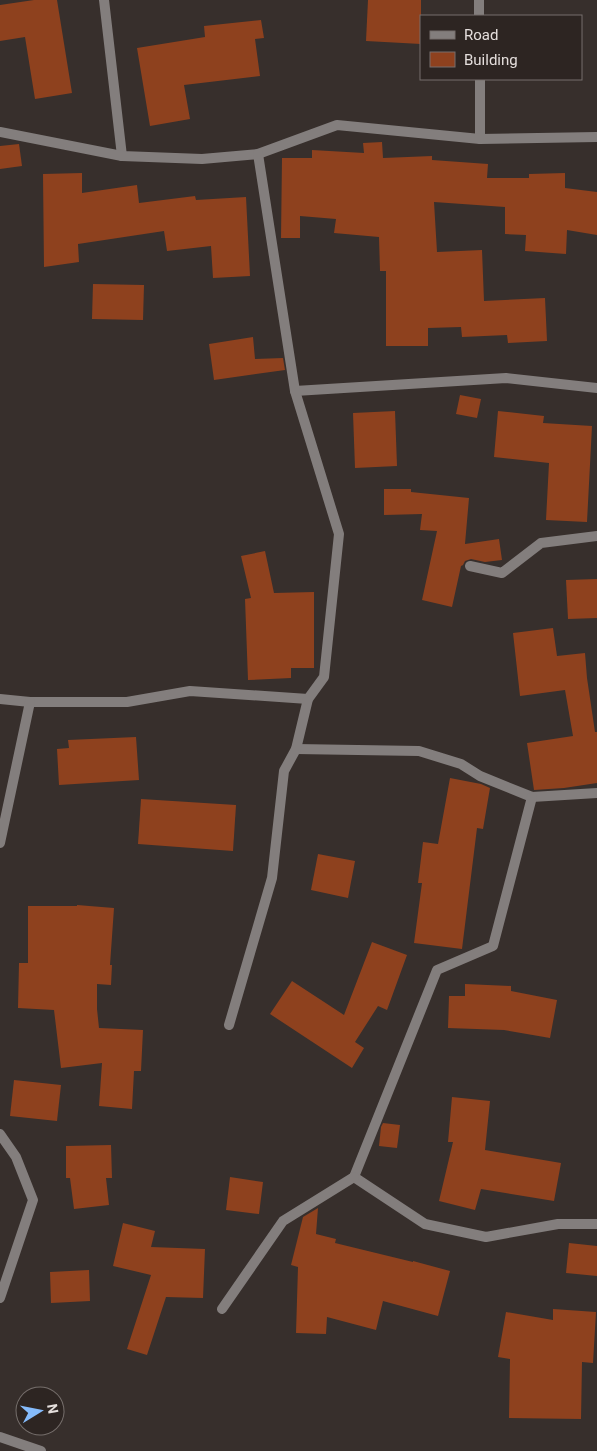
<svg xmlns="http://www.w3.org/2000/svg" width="597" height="1451" font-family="Roboto,sans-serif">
<rect width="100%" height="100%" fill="#372f2c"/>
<g fill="#8e411e">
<path d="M 34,0 L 57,0 L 72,93 L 35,99 L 25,37 L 0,41 L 0,5 Z"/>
<path d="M 368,0 L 421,0 L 421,44 L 366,41 Z"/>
<path d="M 261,20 L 264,38 L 255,39 L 260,76 L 184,85 L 190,119 L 150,126 L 137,48 L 205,37 L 204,26 Z"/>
<path d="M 382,142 L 383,158 L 432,156 L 432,160 L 488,164 L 487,178 L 529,178 L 529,174 L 565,173 L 565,188 L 597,192 L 597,235 L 567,230 L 566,254 L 525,251 L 526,235 L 505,234 L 505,207 L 434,202 L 437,252 L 482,250 L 484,301 L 545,298 L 547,341 L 508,343 L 507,335 L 462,337 L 461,327 L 428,328 L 428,346 L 386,346 L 386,271 L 380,271 L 379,237 L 334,233 L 336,219 L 300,216 L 300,238 L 281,238 L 282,158 L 312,158 L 312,150 L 364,153 L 363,143 Z"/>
<path d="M 19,144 L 22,166 L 0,169 L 0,146 Z"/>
<path d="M 82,173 L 82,193 L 137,185 L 139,203 L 195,196 L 196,200 L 246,197 L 250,276 L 213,278 L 211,246 L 167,251 L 164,231 L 78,244 L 79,262 L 44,267 L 43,174 Z"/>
<path d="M 93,284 L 144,285 L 143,320 L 92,319 Z"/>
<path d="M 253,337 L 255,359 L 283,358 L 285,370 L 214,380 L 209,344 Z"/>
<path d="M 460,395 L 481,399 L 477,418 L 456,414 Z"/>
<path d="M 395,411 L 397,466 L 355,468 L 353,413 Z"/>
<path d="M 498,411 L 544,416 L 543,423 L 592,426 L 587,522 L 546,520 L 549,463 L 494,457 Z"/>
<path d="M 384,489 L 411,489 L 411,492 L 469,498 L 465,544 L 499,539 L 502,560 L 485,562 L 471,559 L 465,561 L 463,565 L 461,566 L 452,607 L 422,600 L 437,531 L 420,530 L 422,514 L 384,515 Z"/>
<path d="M 265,551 L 274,593 L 314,592 L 314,668 L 291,668 L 291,678 L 248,680 L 245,599 L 251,598 L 241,556 Z"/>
<path d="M 597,579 L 597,618 L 568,619 L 566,580 Z"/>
<path d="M 553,628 L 557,656 L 585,653 L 587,678 L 595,732 L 597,732 L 597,783 L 564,788 L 534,790 L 527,743 L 573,736 L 565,690 L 520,696 L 513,633 Z"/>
<path d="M 136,737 L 139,780 L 59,785 L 57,749 L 69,748 L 68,740 Z"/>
<path d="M 450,778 L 481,784 L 490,788 L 483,829 L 477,828 L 462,949 L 414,943 L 422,883 L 418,883 L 423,842 L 438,844 Z"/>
<path d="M 141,799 L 236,805 L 233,851 L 138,844 Z"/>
<path d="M 318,854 L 355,861 L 348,898 L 311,890 Z"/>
<path d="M 77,905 L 114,908 L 110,965 L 112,965 L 111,985 L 97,984 L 97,1009 L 99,1028 L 143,1030 L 141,1071 L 134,1071 L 132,1109 L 99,1106 L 102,1063 L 61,1068 L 54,1010 L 18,1008 L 19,963 L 28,963 L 28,906 L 77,906 Z"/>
<path d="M 372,942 L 407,955 L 387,1010 L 378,1006 L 355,1042 L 364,1048 L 352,1068 L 270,1014 L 292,981 L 344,1015 Z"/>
<path d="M 465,984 L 511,986 L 511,991 L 557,1000 L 550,1038 L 504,1030 L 448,1028 L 449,996 L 465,996 Z"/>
<path d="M 14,1080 L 61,1085 L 57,1121 L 10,1116 Z"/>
<path d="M 452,1097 L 490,1101 L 485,1150 L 561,1163 L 554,1201 L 481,1189 L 475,1210 L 439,1201 L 453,1142 L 448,1142 Z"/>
<path d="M 383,1123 L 400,1125 L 397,1148 L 379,1146 L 381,1127 Z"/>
<path d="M 111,1145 L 112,1178 L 106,1178 L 109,1205 L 74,1209 L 70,1178 L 66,1178 L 66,1146 Z"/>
<path d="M 230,1177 L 263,1182 L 259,1214 L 226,1210 Z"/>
<path d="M 318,1208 L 316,1234 L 336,1239 L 335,1243 L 413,1262 L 413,1261 L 450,1271 L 438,1316 L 383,1301 L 376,1330 L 327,1317 L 326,1334 L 296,1333 L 298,1267 L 291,1265 L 303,1217 Z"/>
<path d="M 123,1223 L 155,1231 L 151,1247 L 205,1249 L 203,1298 L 166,1297 L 147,1355 L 127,1349 L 151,1275 L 113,1266 Z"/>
<path d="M 569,1243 L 597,1246 L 597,1276 L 566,1273 Z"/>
<path d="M 89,1270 L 90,1301 L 51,1303 L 50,1272 Z"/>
<path d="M 553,1309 L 596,1312 L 593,1363 L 582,1362 L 581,1419 L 509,1418 L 510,1359 L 498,1357 L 506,1312 L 553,1320 Z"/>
</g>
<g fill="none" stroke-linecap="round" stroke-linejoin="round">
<g stroke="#837e7d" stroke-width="10">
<path d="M 104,0 L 122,156"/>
<path d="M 479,0 L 479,16"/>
<path d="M 480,79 L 480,139"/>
<path d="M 0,132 L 122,156 L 202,159 L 258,154 L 337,125 L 480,139 L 597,137"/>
<path d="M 295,391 L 506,378 L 597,388"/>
<path d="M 470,566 L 502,573 L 541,543 L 597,536"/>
<path d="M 0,699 L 30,702 L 127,702 L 190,691 L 308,699"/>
<path d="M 296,749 L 419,751 L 461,764 L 480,776 L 532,797 L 597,793"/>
<path d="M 532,797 L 493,946 L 437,970 L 354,1177 L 425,1224 L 486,1237 L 558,1224 L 597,1224"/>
<path d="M 0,843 L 30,702"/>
<path d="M 229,1025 L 272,878 L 284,771 L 296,749 L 308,699 L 324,677 L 339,534 L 295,391 L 258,154"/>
<path d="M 0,1134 L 16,1157 L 33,1200 L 0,1298"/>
<path d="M 222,1309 L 283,1221 L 354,1177"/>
<path d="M 0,1437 L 41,1451"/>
</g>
</g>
<rect x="420" y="15" width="162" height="65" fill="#2d2522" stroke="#766f6c"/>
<rect x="430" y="31" width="25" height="8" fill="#837e7d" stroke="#766f6c"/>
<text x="464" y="40" font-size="15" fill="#e4dedc">Road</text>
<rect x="430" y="52" width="25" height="15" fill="#8e411e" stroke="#766f6c"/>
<text x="464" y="65" font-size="15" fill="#e4dedc">Building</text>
<g transform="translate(40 1411) rotate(80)"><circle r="24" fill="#2d2522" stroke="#766f6c"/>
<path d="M0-4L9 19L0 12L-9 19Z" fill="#85bbfb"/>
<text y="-8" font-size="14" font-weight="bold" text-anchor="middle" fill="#e4dedc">N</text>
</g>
</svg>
